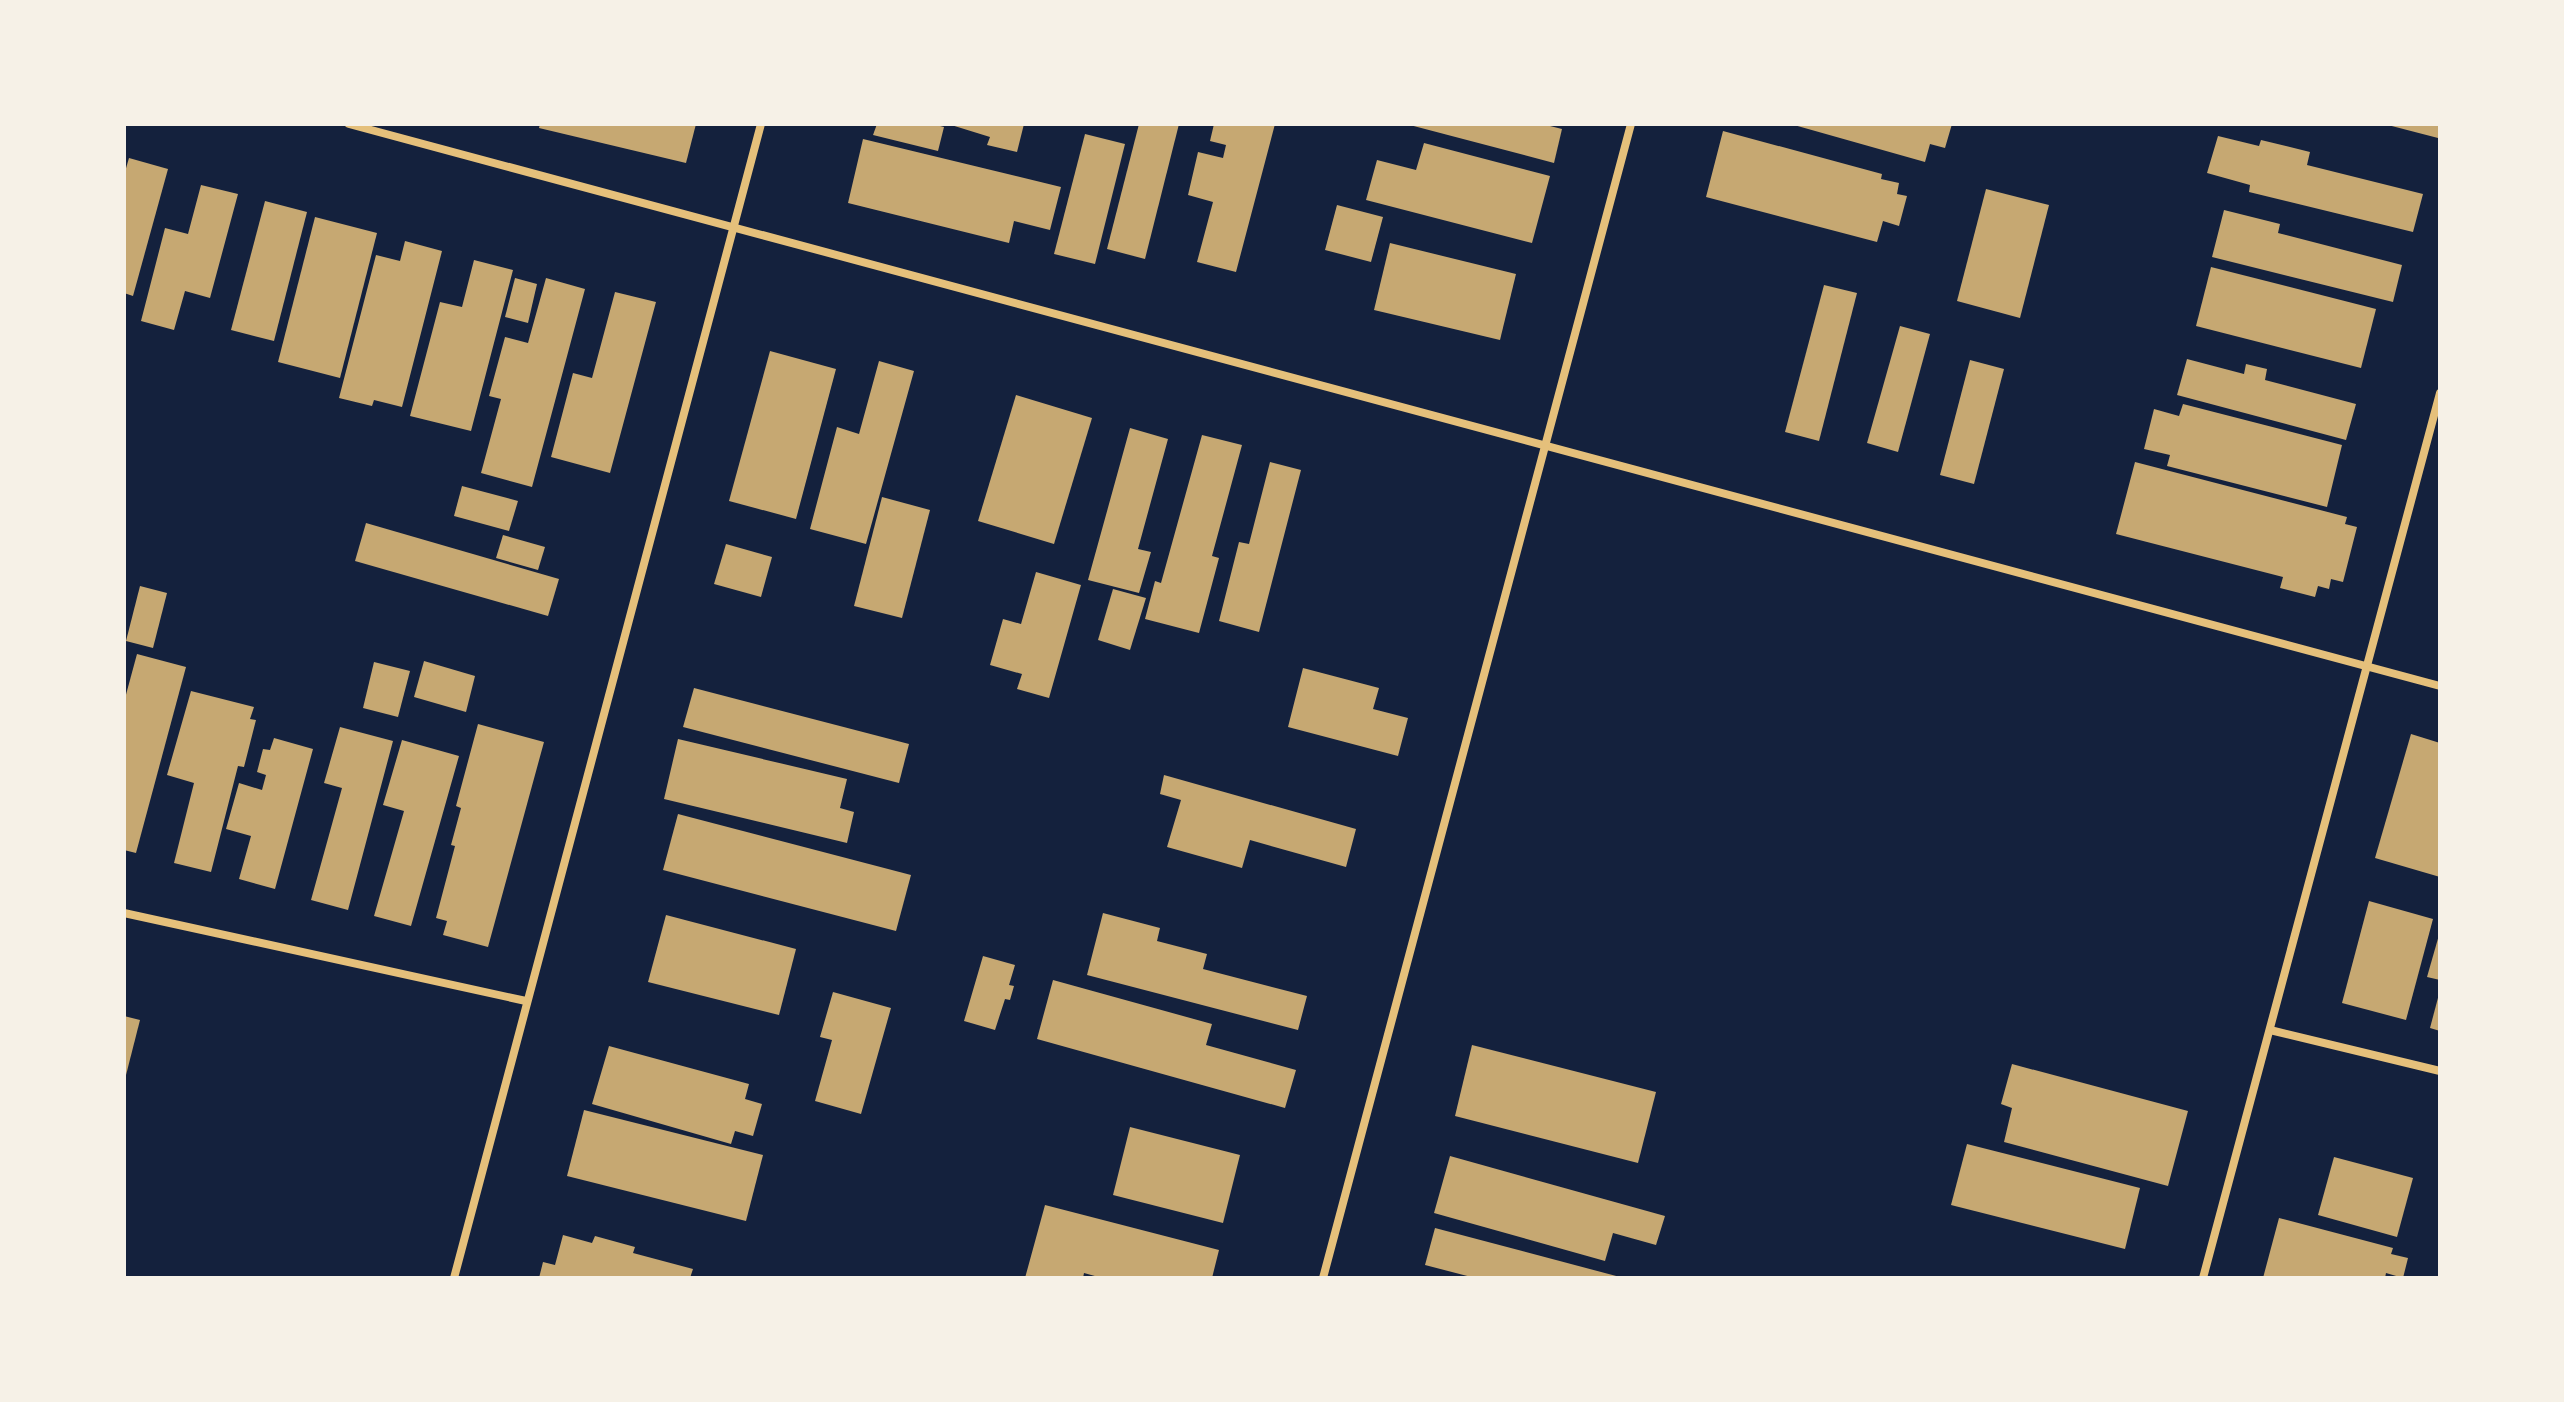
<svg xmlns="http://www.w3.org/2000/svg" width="2564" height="1402" font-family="Ubuntu,sans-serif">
<rect width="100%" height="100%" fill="#14213d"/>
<g fill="#c6a872">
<path d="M 540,124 L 696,124 L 686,163 L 539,128 Z"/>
<path d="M 877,124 L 932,124 L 944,127 L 938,151 L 873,135 Z"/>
<path d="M 948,124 L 1024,124 L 1017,152 L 987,145 L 990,137 Z"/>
<path d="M 1139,124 L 1179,124 L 1145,259 L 1107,249 Z"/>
<path d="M 1214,124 L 1275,124 L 1236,272 L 1197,262 L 1213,202 L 1188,195 L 1198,152 L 1223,158 L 1226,145 L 1210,141 Z"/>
<path d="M 1406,124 L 1542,124 L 1562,129 L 1554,163 Z"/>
<path d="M 1952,124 L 1945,148 L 1930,144 L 1925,162 L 1794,125 Z"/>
<path d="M 2384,124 L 2440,124 L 2440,129 L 2438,138 Z"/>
<path d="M 1723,131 L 1882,174 L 1881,179 L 1899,183 L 1897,194 L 1907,196 L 1899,226 L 1883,221 L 1877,242 L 1706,197 Z"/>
<path d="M 1085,134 L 1125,144 L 1095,264 L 1054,254 Z"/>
<path d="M 2218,136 L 2259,146 L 2261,140 L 2310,152 L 2307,165 L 2423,194 L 2413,232 L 2249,192 L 2250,185 L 2207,173 Z"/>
<path d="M 863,139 L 1061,187 L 1050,230 L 1014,221 L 1009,243 L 848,203 Z"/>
<path d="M 1424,143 L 1550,176 L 1532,243 L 1366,200 L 1377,160 L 1416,170 Z"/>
<path d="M 129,158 L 168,169 L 133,296 L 124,293 L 124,175 Z"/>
<path d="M 201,185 L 238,194 L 210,298 L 185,291 L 174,330 L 141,321 L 165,228 L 188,234 Z"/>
<path d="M 1986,189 L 2049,205 L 2020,318 L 1957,301 Z"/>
<path d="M 265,201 L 307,212 L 274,341 L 231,330 Z"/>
<path d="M 1337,205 L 1383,217 L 1371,262 L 1325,250 Z"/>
<path d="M 2224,210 L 2280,224 L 2278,233 L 2402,265 L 2393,302 L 2212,257 Z"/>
<path d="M 315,217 L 377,233 L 340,378 L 278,362 Z"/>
<path d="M 405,241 L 442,251 L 402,407 L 374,400 L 372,406 L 339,398 L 376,255 L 400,261 Z"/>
<path d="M 1390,243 L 1516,274 L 1500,340 L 1374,310 Z"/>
<path d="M 474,260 L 513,270 L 471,431 L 410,416 L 440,302 L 462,307 Z"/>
<path d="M 2211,267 L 2376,309 L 2361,368 L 2196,326 Z"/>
<path d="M 515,278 L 537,284 L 528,323 L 505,317 Z"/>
<path d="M 546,278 L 585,289 L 532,487 L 481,473 L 501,399 L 489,396 L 505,337 L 528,343 Z"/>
<path d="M 1824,285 L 1857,293 L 1819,441 L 1785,432 Z"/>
<path d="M 615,292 L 656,302 L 610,473 L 551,457 L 573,373 L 592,378 Z"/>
<path d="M 1900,326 L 1930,334 L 1898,452 L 1867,443 Z"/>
<path d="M 770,351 L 836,369 L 796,519 L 729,501 Z"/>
<path d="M 2187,359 L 2244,374 L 2246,364 L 2267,369 L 2265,380 L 2356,404 L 2346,440 L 2177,395 Z"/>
<path d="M 1970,360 L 2004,369 L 1974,484 L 1940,475 Z"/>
<path d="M 879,361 L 914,371 L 866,544 L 810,529 L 837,427 L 859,434 Z"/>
<path d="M 1016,395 L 1092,418 L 1054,544 L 978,521 Z"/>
<path d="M 2183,404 L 2342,445 L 2327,507 L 2167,466 L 2170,455 L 2144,449 L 2154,409 L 2179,416 Z"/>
<path d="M 1130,428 L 1168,439 L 1138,549 L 1151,552 L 1139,593 L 1088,580 Z"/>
<path d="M 1202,435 L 1242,445 L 1212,556 L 1219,558 L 1199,633 L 1145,619 L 1155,581 L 1161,583 Z"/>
<path d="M 1270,462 L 1301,470 L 1259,632 L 1219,621 L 1239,542 L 1249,544 Z"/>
<path d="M 2135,462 L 2347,517 L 2345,524 L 2357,527 L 2343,582 L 2331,579 L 2329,589 L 2318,586 L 2315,597 L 2280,588 L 2283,577 L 2116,534 Z"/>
<path d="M 462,486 L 518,501 L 509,531 L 454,516 Z"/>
<path d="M 882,497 L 930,510 L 902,618 L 854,606 Z"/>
<path d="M 366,523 L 559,579 L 548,616 L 355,561 Z"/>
<path d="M 503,535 L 545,547 L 538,570 L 496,558 Z"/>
<path d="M 726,544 L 772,557 L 761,597 L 714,584 Z"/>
<path d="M 1036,572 L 1081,585 L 1049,698 L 1017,689 L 1022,674 L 990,665 L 1003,619 L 1021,624 Z"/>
<path d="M 140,586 L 167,593 L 153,648 L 126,641 Z"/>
<path d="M 1113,589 L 1146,598 L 1130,650 L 1098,640 Z"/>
<path d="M 137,654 L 186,667 L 136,853 L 124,850 L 124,702 Z"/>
<path d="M 424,661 L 475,676 L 466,712 L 414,697 Z"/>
<path d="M 374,662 L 410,671 L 398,717 L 363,708 Z"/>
<path d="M 1303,668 L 1379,688 L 1373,709 L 1408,718 L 1398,756 L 1288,727 Z"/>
<path d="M 694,688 L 909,744 L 899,783 L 683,727 Z"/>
<path d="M 191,691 L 254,707 L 250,719 L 256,720 L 244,767 L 238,766 L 211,872 L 174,863 L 194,783 L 167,775 Z"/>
<path d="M 478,724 L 544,742 L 488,947 L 443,935 L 447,921 L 436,918 L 455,846 L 451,845 L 461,808 L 456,806 Z"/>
<path d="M 340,727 L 393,741 L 348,910 L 311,900 L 342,788 L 324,783 Z"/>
<path d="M 2411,734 L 2440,743 L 2440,877 L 2375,858 Z"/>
<path d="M 274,738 L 313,749 L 275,889 L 239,879 L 251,836 L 226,829 L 239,783 L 262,790 L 266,775 L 257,772 L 263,749 L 270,750 Z"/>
<path d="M 678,739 L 847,779 L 840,808 L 854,812 L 847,843 L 664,799 Z"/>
<path d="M 402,740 L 459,756 L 411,926 L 374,916 L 404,811 L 383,805 Z"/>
<path d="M 1164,775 L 1356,829 L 1346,867 L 1250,840 L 1242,868 L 1167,847 L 1181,800 L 1160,794 Z"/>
<path d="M 678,814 L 911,875 L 896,931 L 663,870 Z"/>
<path d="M 2369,901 L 2433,919 L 2406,1020 L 2342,1003 Z"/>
<path d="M 1103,913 L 1160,928 L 1157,941 L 1207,954 L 1203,969 L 1307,996 L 1298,1030 L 1087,975 Z"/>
<path d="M 666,915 L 796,949 L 779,1015 L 648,982 Z"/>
<path d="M 2439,935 L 2440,935 L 2440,980 L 2427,977 Z"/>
<path d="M 983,956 L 1015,965 L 1009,985 L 1014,986 L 1010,1000 L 1005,999 L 995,1030 L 964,1021 Z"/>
<path d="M 1053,980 L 1212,1024 L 1206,1045 L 1296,1070 L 1285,1108 L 1037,1039 Z"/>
<path d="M 833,992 L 891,1008 L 861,1114 L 815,1101 L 832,1040 L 820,1037 Z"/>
<path d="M 2439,994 L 2440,994 L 2440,1031 L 2430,1028 Z"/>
<path d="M 124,1016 L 140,1020 L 125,1079 L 124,1078 Z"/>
<path d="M 1472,1045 L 1656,1092 L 1638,1163 L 1455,1116 Z"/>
<path d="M 609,1046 L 749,1084 L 745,1099 L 762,1104 L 753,1136 L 735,1131 L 731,1144 L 592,1104 Z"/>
<path d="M 2012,1064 L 2188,1111 L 2168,1186 L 2004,1142 L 2012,1108 L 2001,1104 Z"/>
<path d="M 584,1110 L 763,1155 L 746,1221 L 567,1176 Z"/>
<path d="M 1130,1127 L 1240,1155 L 1223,1223 L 1113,1195 Z"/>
<path d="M 1967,1144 L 2140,1188 L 2125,1249 L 1951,1205 Z"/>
<path d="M 1450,1156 L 1665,1216 L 1656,1245 L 1613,1233 L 1605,1261 L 1434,1213 Z"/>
<path d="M 2334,1157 L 2413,1178 L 2397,1237 L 2318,1215 Z"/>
<path d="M 1045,1205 L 1219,1250 L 1212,1278 L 1102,1278 L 1084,1273 L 1083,1278 L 1025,1278 Z"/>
<path d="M 2279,1218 L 2393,1248 L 2391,1254 L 2408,1258 L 2403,1278 L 2386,1273 L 2385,1278 L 2263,1278 Z"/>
<path d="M 1435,1228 L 1620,1277 L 1620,1278 L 1475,1278 L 1425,1265 Z"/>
<path d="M 563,1235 L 592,1243 L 595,1236 L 635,1247 L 633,1253 L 693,1269 L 690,1278 L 539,1278 L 543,1262 L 555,1265 Z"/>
</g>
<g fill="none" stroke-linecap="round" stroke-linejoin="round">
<g stroke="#e5c07b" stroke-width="8">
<path d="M 349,124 L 2440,686"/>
<path d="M 124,913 L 526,1001"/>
<path d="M 2270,1030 L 2440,1071"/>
<path d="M 454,1278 L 761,124"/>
<path d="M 1323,1278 L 1631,124"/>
<path d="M 2203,1278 L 2440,393"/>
</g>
</g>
<rect width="2564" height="1402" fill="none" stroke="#f6f1e7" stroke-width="252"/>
</svg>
